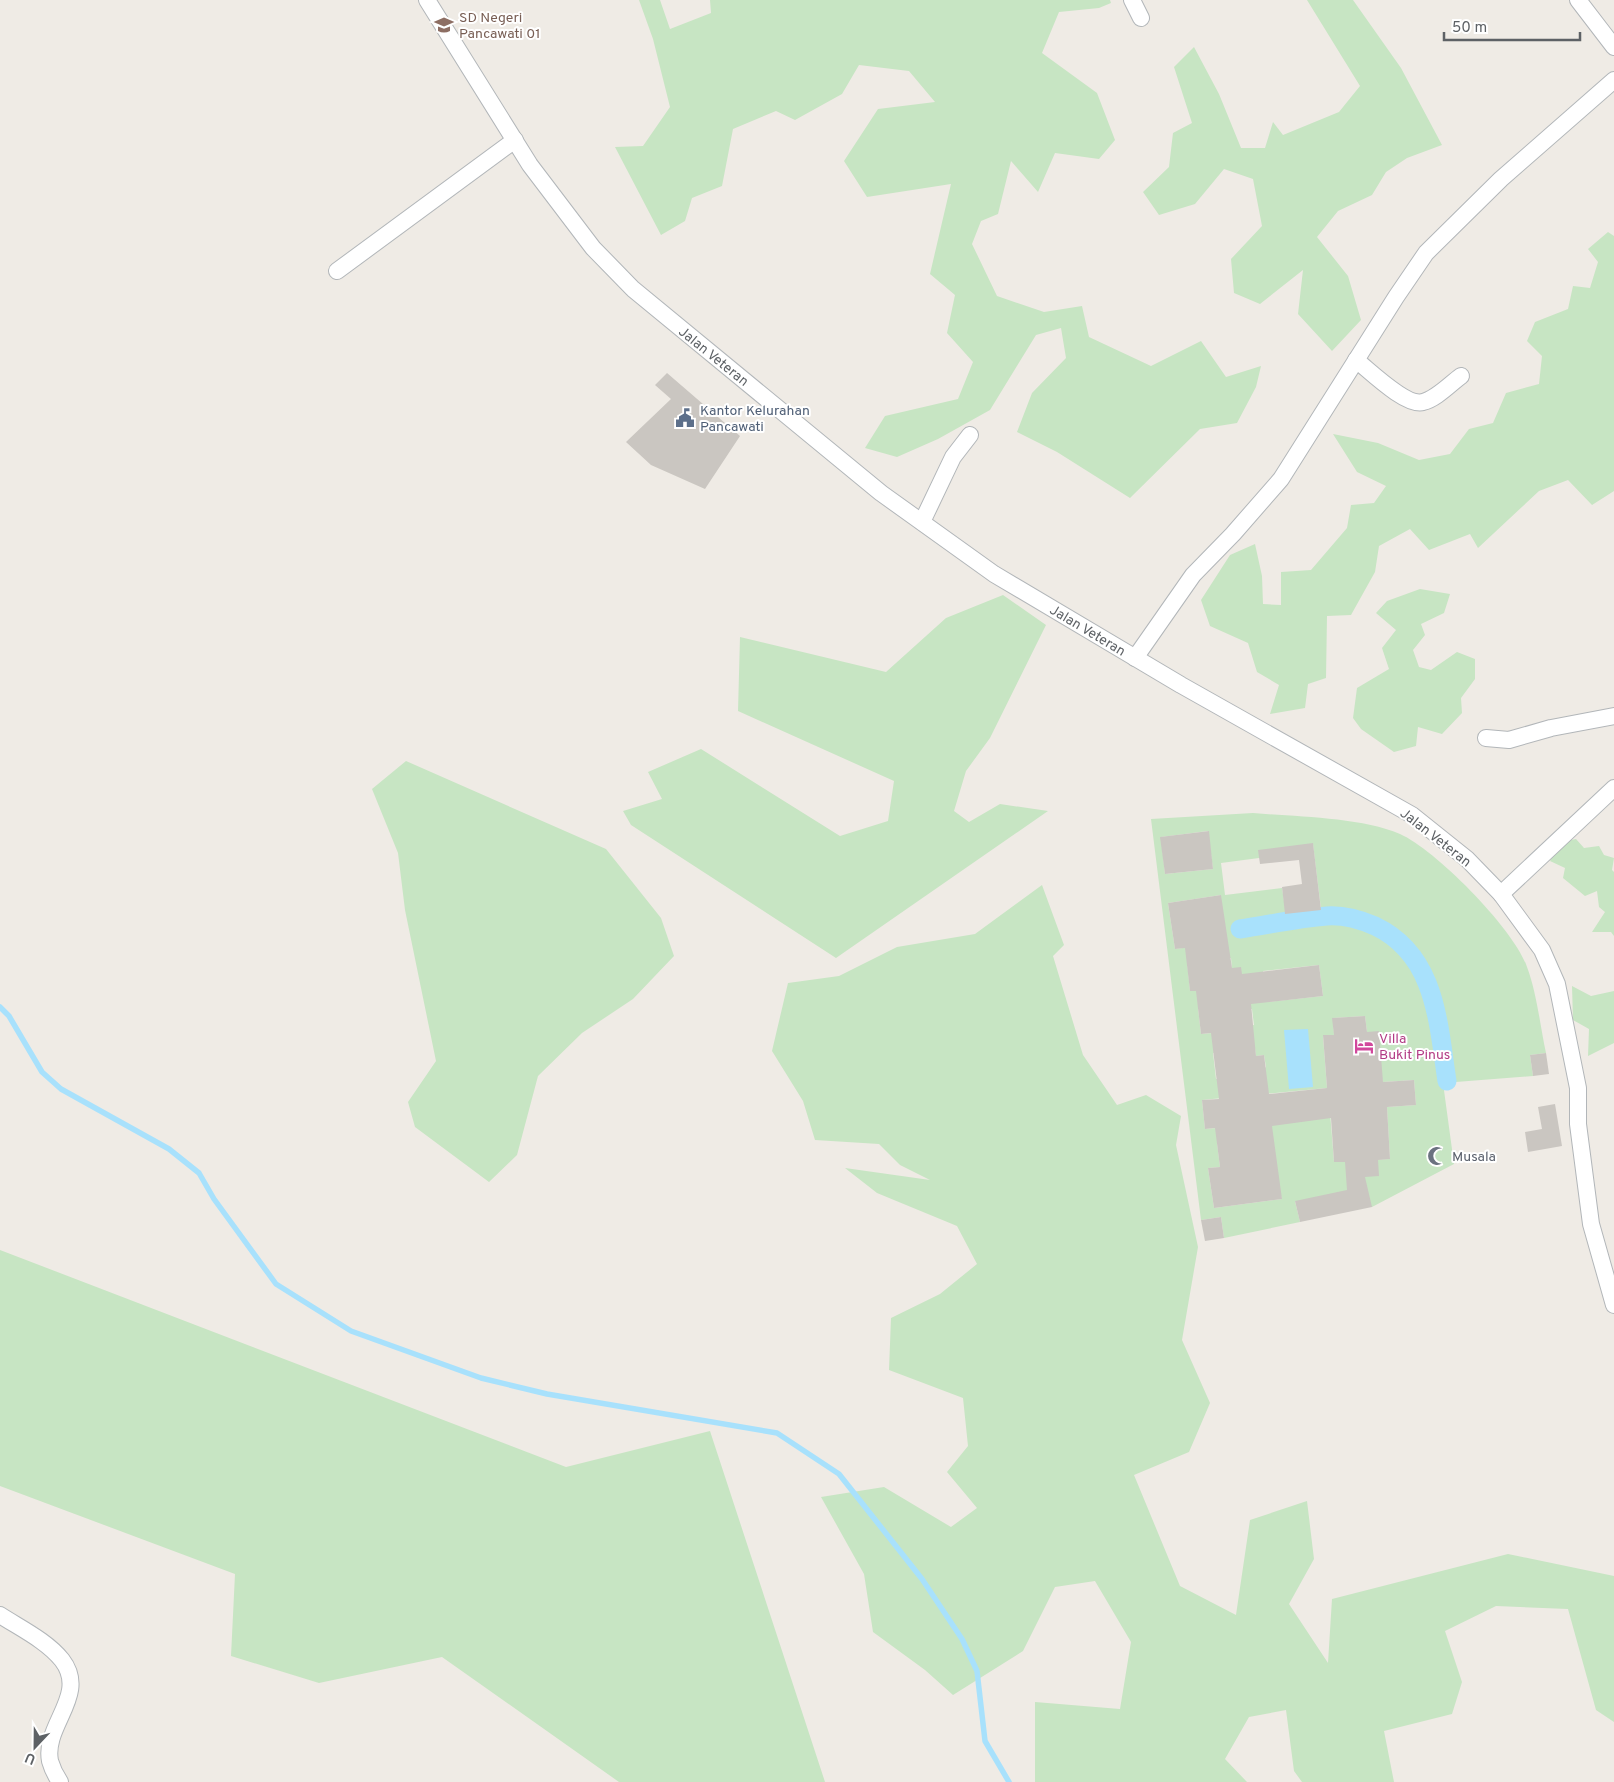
<svg xmlns="http://www.w3.org/2000/svg" width="1614" height="1782" font-family="Overpass,sans-serif">
<rect width="100%" height="100%" fill="#efebe5"/>
<g fill="#c7e5c3" fill-rule="evenodd">
<path d="M 639,0 L 660,0 L 670,29 L 711,13 L 710,0 L 1110,0 L 1111,3 L 1099,8 L 1059,12 L 1042,53 L 1097,93 L 1115,140 L 1099,159 L 1055,153 L 1038,192 L 1011,161 L 998,214 L 981,221 L 972,244 L 997,296 L 1044,312 L 1082,306 L 1089,337 L 1151,366 L 1201,341 L 1226,377 L 1261,366 L 1256,387 L 1237,423 L 1200,429 L 1130,498 L 1057,452 L 1017,432 L 1032,393 L 1066,358 L 1061,328 L 1036,335 L 990,410 L 938,439 L 897,457 L 865,448 L 885,416 L 958,399 L 973,362 L 947,333 L 955,295 L 930,274 L 951,184 L 867,197 L 844,161 L 878,109 L 935,102 L 909,71 L 859,65 L 842,94 L 795,120 L 776,111 L 733,129 L 722,186 L 692,198 L 685,221 L 661,235 L 615,147 L 643,146 L 670,107 L 653,39 Z"/>
<path d="M 1307,0 L 1353,0 L 1401,68 L 1442,145 L 1407,158 L 1386,172 L 1372,195 L 1338,211 L 1317,237 L 1348,276 L 1361,320 L 1332,351 L 1298,314 L 1303,270 L 1260,304 L 1234,293 L 1231,259 L 1262,226 L 1253,179 L 1224,169 L 1195,204 L 1159,215 L 1143,192 L 1169,167 L 1173,133 L 1192,123 L 1174,67 L 1194,47 L 1219,94 L 1241,148 L 1265,148 L 1273,122 L 1283,135 L 1339,112 L 1360,86 Z"/>
<path d="M 1608,232 L 1614,236 L 1614,491 L 1592,505 L 1568,480 L 1539,491 L 1478,548 L 1470,534 L 1429,550 L 1410,529 L 1379,546 L 1375,572 L 1351,615 L 1327,616 L 1326,678 L 1308,684 L 1305,708 L 1270,714 L 1279,685 L 1257,672 L 1248,643 L 1210,626 L 1201,600 L 1230,555 L 1255,544 L 1262,576 L 1263,604 L 1281,605 L 1281,572 L 1311,570 L 1347,528 L 1351,505 L 1374,503 L 1386,486 L 1357,472 L 1333,434 L 1378,443 L 1419,460 L 1450,454 L 1469,429 L 1493,423 L 1506,393 L 1539,384 L 1542,356 L 1527,341 L 1535,322 L 1568,309 L 1573,286 L 1590,288 L 1598,262 L 1588,249 Z"/>
<path d="M 1420,589 L 1450,594 L 1444,613 L 1421,624 L 1425,635 L 1413,650 L 1419,667 L 1431,670 L 1457,652 L 1475,659 L 1475,679 L 1461,698 L 1462,713 L 1442,734 L 1418,727 L 1416,746 L 1394,752 L 1361,729 L 1353,718 L 1357,688 L 1389,669 L 1382,648 L 1396,630 L 1376,613 L 1387,601 Z"/>
<path d="M 1003,595 L 1046,625 L 990,738 L 966,771 L 954,811 L 969,822 L 1000,804 L 1048,811 L 836,958 L 631,825 L 623,811 L 662,799 L 648,772 L 701,749 L 840,836 L 888,821 L 894,781 L 738,711 L 740,637 L 886,672 L 946,618 Z"/>
<path d="M 406,761 L 606,849 L 661,918 L 674,956 L 633,999 L 582,1033 L 538,1076 L 517,1155 L 489,1182 L 415,1127 L 408,1102 L 436,1061 L 405,910 L 398,853 L 372,789 Z"/>
<path d="M 1253,813 C 1296,817 1360,817 1400,834 C 1436,850 1515,930 1527,967 C 1537,994 1540,1025 1546,1053 L 1530,1055 L 1533,1076 L 1443,1083 L 1454,1164 L 1372,1207 L 1295,1201 L 1300,1222 L 1224,1238 L 1221,1217 L 1201,1220 L 1151,819 ZM 1208,831 L 1213,869 L 1165,874 L 1161,837 ZM 1313,844 L 1321,909 L 1286,914 L 1282,888 L 1225,895 L 1221,863 L 1259,858 ZM 1221,895 L 1190,947 L 1175,949 L 1168,903 ZM 1231,958 L 1232,968 L 1243,986 L 1190,991 L 1187,962 ZM 1319,965 L 1323,996 L 1267,1002 L 1263,971 ZM 1198,1008 L 1252,1009 L 1254,1025 L 1243,1026 L 1244,1030 L 1201,1034 ZM 1365,1016 L 1367,1032 L 1383,1082 L 1414,1080 L 1416,1105 L 1387,1107 L 1390,1159 L 1334,1162 L 1330,1112 L 1259,1127 L 1282,1199 L 1214,1208 L 1208,1168 L 1220,1167 L 1217,1143 L 1239,1139 L 1238,1126 L 1205,1129 L 1202,1100 L 1327,1088 L 1323,1036 L 1334,1035 L 1333,1018 ZM 1255,1048 L 1256,1056 L 1264,1055 L 1266,1067 L 1258,1074 L 1216,1079 L 1213,1053 Z"/>
<path d="M 1576,839 L 1584,848 L 1599,846 L 1604,855 L 1614,858 L 1612,870 L 1614,872 L 1614,936 L 1611,932 L 1592,932 L 1605,912 L 1599,907 L 1597,891 L 1585,896 L 1563,878 L 1565,868 L 1550,861 L 1561,842 Z"/>
<path d="M 1042,885 L 1064,945 L 1053,956 L 1083,1055 L 1117,1105 L 1146,1095 L 1181,1116 L 1176,1145 L 1198,1247 L 1182,1340 L 1210,1403 L 1189,1452 L 1134,1475 L 1180,1586 L 1236,1615 L 1250,1520 L 1307,1501 L 1314,1559 L 1289,1604 L 1328,1663 L 1332,1599 L 1508,1554 L 1614,1576 L 1614,1722 L 1596,1710 L 1568,1609 L 1496,1606 L 1445,1631 L 1462,1682 L 1452,1714 L 1384,1731 L 1394,1782 L 1302,1782 L 1294,1771 L 1286,1710 L 1249,1717 L 1225,1759 L 1247,1782 L 1035,1782 L 1035,1702 L 1120,1709 L 1131,1642 L 1095,1581 L 1055,1587 L 1023,1651 L 953,1695 L 925,1670 L 873,1632 L 864,1574 L 821,1497 L 884,1487 L 951,1527 L 977,1508 L 947,1472 L 968,1446 L 963,1398 L 889,1370 L 891,1318 L 940,1294 L 977,1264 L 957,1226 L 877,1193 L 845,1168 L 930,1180 L 900,1165 L 879,1144 L 815,1140 L 803,1101 L 772,1051 L 788,983 L 839,976 L 897,947 L 975,934 Z"/>
<path d="M 1572,986 L 1591,996 L 1614,991 L 1614,1043 L 1588,1056 L 1589,1029 L 1573,1020 Z"/>
<path d="M 0,1250 L 566,1467 L 710,1431 L 825,1782 L 619,1782 L 442,1657 L 319,1683 L 231,1656 L 235,1574 L 0,1486 Z"/>
</g>
<path fill="#a8e1fc" d="M 1308,1029 L 1313,1087 L 1289,1089 L 1284,1030 Z"/>
<g fill="none" stroke-linecap="round" stroke-linejoin="round">
<path stroke="#a8e1fc" stroke-width="5.5" d="M 0,1007 L 9,1016 L 42,1072 L 61,1089 L 169,1149 L 199,1173 L 214,1199 L 276,1284 L 351,1331 L 481,1378 L 547,1394 L 777,1433 L 839,1474 L 922,1579 L 962,1639 L 977,1671 L 985,1741 L 1009,1782"/>
<path stroke="#a8e1fc" stroke-width="19" d="M 1240,929 C 1268,925 1298,918 1327,916 C 1342,915 1361,920 1375,926 C 1436,955 1438,1022 1447,1081"/>
</g>
<g fill="#cac6c1">
<path d="M 667,373 L 740,436 L 705,489 L 651,465 L 626,442 L 671,399 L 655,385 Z"/>
<path d="M 1209,831 L 1213,869 L 1165,874 L 1160,837 Z"/>
<path d="M 1313,843 L 1321,910 L 1285,914 L 1282,887 L 1302,884 L 1299,860 L 1260,864 L 1258,850 Z"/>
<path d="M 1221,895 L 1232,968 L 1241,967 L 1242,974 L 1319,965 L 1323,996 L 1251,1004 L 1256,1056 L 1264,1055 L 1269,1094 L 1327,1088 L 1323,1035 L 1334,1035 L 1332,1018 L 1365,1016 L 1367,1032 L 1379,1031 L 1383,1082 L 1414,1080 L 1416,1105 L 1387,1107 L 1390,1159 L 1378,1160 L 1379,1176 L 1365,1177 L 1372,1207 L 1300,1222 L 1295,1201 L 1347,1190 L 1345,1162 L 1334,1162 L 1331,1118 L 1272,1126 L 1282,1199 L 1214,1208 L 1208,1168 L 1220,1167 L 1215,1128 L 1205,1129 L 1202,1100 L 1219,1099 L 1211,1033 L 1201,1034 L 1196,991 L 1190,991 L 1185,948 L 1175,949 L 1168,903 Z"/>
<path d="M 1546,1053 L 1549,1074 L 1533,1076 L 1530,1055 Z"/>
<path d="M 1555,1104 L 1562,1146 L 1528,1152 L 1525,1132 L 1542,1129 L 1538,1107 Z"/>
<path d="M 1221,1217 L 1224,1238 L 1205,1241 L 1201,1220 Z"/>
</g>
<g fill="none" stroke-linecap="round" stroke-linejoin="round">
<g stroke="#b2b6b9" stroke-width="18">
<g id="street">
<path d="M 427,0 L 530,165 L 593,248 L 633,289 L 881,493 L 994,574 L 1181,685 L 1412,815 L 1467,859 L 1501,894 L 1542,950 L 1557,984 L 1578,1088 L 1578,1124 L 1591,1224 L 1614,1305"/>
<path d="M 1132,0 L 1141,18"/>
<path d="M 1578,0 L 1614,47"/>
<path d="M 337,271 L 515,140"/>
<path d="M 1356,360 C 1369,370 1406,407 1423,402 C 1436,399 1450,384 1461,376"/>
<path d="M 922,522 L 953,457 L 970,435"/>
<path d="M 1135,658 L 1193,575 L 1233,534 L 1281,479 L 1396,297 L 1426,253 L 1501,179 L 1614,80"/>
<path d="M 1486,738 L 1509,740 L 1551,728 L 1614,716"/>
<path d="M 1501,894 L 1614,788"/>
<path d="M 0,1615 C 20,1628 47,1641 62,1660 C 89,1695 43,1725 50,1761 C 52,1768 56,1776 60,1782"/>
</g>
</g>
<use href="#street" stroke="#fff" stroke-width="16"/>
</g>
<defs>
<g id="school-bare" transform="scale(1.5)"><path d="M0-5L7-2L0 1L-7-2ZM-4 1L0 2.5L4 1V4Q0 6-4 4Z" fill="#8d6e63" stroke="#fff" stroke-width="2.5" paint-order="stroke"/></g>
<g id="civic-bare" transform="scale(1.5)"><path d="M-.6-6.5H3V-4.5H.6V-3L4-1V1h2V6H-6V1h2V-1L-.6-3ZM-1.2 2.5V6h2.4V2.5Z" fill="#5c6f8a" stroke="#fff" stroke-width="2.5" paint-order="stroke"/></g>
<g id="hotel-bare" transform="scale(1.5)"><path d="M-6-4.5h1.5V1H6V5H4.5V3h-9V5H-6ZM-4 0a1.8 1.8 0 1 1 3.6 0ZM.5 0V-2.5h3Q6-2.5 6 0Z" fill="#d1479c" stroke="#fff" stroke-width="2.5" paint-order="stroke"/></g>
<g id="mosque-bare" transform="scale(1.5)"><path d="M3.5-4.9A6 6 0 1 0 3.5 4.9A5 5 0 1 1 3.5-4.9Z" fill="#6b7280" stroke="#fff" stroke-width="2.5" paint-order="stroke"/></g>
</defs>
<g fill-rule="evenodd">
<use href="#school-bare" x="444" y="25"/>
<use href="#civic-bare" x="685" y="418"/>
<use href="#hotel-bare" x="1364" y="1046"/>
<use href="#mosque-bare" x="1437" y="1156"/>
</g>
<g text-anchor="middle" stroke-width="4" stroke-linejoin="round" paint-order="stroke">
<g font-size="14" fill="#785e54" stroke="#fff" text-anchor="start">
<text x="459" y="22">SD Negeri<tspan x="459" dy="16">Pancawati 01</tspan></text>
</g>
<g font-size="14" fill="#5d6165" stroke="#fff">
<text transform="translate(714 356) rotate(39)" y="5">Jalan Veteran</text>
<text transform="translate(1088 630) rotate(31)" y="5">Jalan Veteran</text>
<text transform="translate(1436 837) rotate(38)" y="5">Jalan Veteran</text>
</g>
<g font-size="14" fill="#4e5e75" stroke="#fff" text-anchor="start">
<text x="700" y="415">Kantor Kelurahan<tspan x="700" dy="16">Pancawati</tspan></text>
</g>
<g font-size="14" fill="#b23c85" stroke="#fff" text-anchor="start">
<text x="1379" y="1043">Villa<tspan x="1379" dy="16">Bukit Pinus</tspan></text>
</g>
<g font-size="14" fill="#5b616d" stroke="#fff" text-anchor="start">
<text x="1452" y="1161">Musala</text>
</g>
</g>
<g transform="translate(35 1747) rotate(202)" stroke="#ffffff" stroke-width="4" paint-order="stroke">
<path d="M0-4L9 19L0 12L-9 19Z" fill="#5d6165"/>
<text y="-8" font-size="14" font-weight="bold" text-anchor="middle" fill="#5d6165">U</text>
</g>
<path d="M1444 32v8h136v-8" fill="none" stroke="#5d6165" stroke-width="2.5"/>
<text x="1452" y="32" font-size="15" fill="#5d6165" stroke="#ffffff" stroke-width="4" paint-order="stroke">50 m</text>
</svg>
